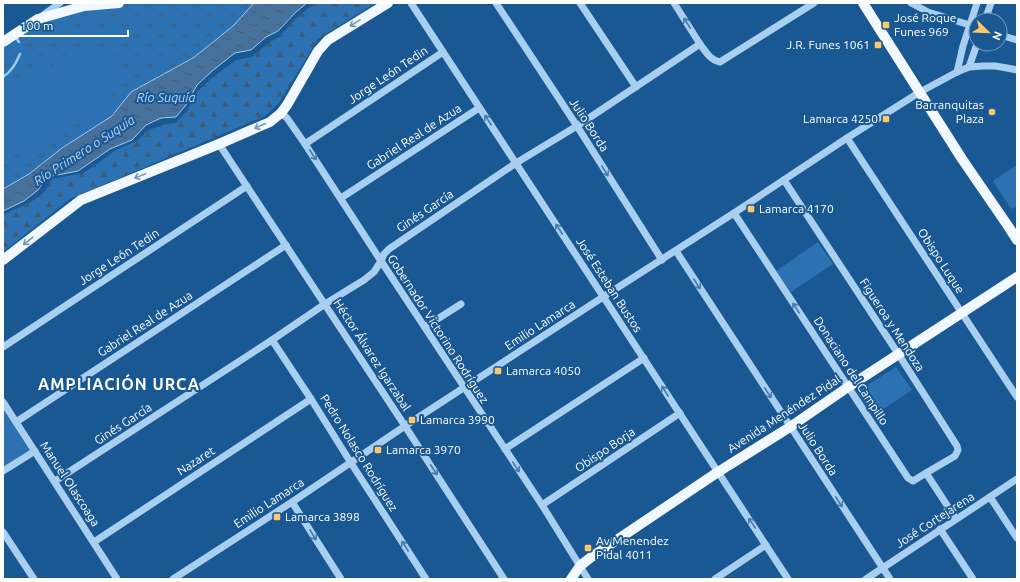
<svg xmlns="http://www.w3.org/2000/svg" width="1020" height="582" font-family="Ubuntu,sans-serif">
<defs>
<pattern id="grass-tufts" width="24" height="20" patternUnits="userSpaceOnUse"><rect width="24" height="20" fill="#2c72b2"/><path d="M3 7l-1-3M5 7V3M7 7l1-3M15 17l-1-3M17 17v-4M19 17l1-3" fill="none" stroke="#3e5d7a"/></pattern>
<pattern id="forest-firs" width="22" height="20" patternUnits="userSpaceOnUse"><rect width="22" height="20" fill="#2c72b2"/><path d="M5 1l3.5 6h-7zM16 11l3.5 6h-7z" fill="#3e5d7a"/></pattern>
<pattern id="water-ripples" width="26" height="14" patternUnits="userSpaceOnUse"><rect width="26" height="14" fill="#45719c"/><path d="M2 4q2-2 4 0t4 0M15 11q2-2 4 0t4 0" fill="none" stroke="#495b6c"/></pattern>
</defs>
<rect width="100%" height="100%" fill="#195893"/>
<path fill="url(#grass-tufts)" d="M 119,3 L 254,3 L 234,25 L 212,43 L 193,58 L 131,92 L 112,116 L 62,148 L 29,174 L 3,189 L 3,42 L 38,19 Z"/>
<path fill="url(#forest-firs)" d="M 313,3 L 375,3 L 318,39 L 279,103 L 265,116 L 70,199 L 3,252 L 3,215 C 16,208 34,203 44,192 C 47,188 50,183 52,179 L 83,173 L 97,164 L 116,150 L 137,141 L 147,131 L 162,125 L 176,123 L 187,111 L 197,92 L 213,77 L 236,60 L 252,57 L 267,44 L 279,37 L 296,18 L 311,6 Z"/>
<g fill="#2c72b2">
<path d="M 71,50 L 113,53 L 120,63 L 103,112 L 72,126 L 36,149 L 5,151 L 3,152 L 3,87 L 29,75 L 52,67 Z"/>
<path d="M 1017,165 L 1017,206 L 1011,209 L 993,181 Z"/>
<path d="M 818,242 L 833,264 L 791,292 L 776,271 Z"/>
<path d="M 896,367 L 912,390 L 873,416 L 857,392 Z"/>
<path d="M 3,409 L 29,450 L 3,467 Z"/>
</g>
<path fill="url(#water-ripples)" stroke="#9ccbf2" d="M 254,3 L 307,3 L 296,12 L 278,31 L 266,37 L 251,50 L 235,53 L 212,71 L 197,85 L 186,105 L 176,117 L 161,118 L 146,125 L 132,140 L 110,149 L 78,171 L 47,177 L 38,190 L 24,201 L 3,211 L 3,189 L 29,174 L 62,148 L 112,116 L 131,92 L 193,58 L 212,43 L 234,25 Z"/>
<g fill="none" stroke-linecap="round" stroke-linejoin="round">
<g stroke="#9ccbf2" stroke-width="2.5">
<path d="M 17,39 L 19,42"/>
<path d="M 3,77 C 12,71 16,63 20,54"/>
</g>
<g stroke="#a9cff0" stroke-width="7">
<path d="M 411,3 L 788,579"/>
<path d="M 496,3 L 577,126 L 662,260"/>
<path d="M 580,3 L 636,87"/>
<path d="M 674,3 L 700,44"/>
<path d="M 911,3 L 928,12 L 976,27"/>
<path d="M 43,15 L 60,3"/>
<path d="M 985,20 L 991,3"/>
<path d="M 1000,35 L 1017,40"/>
<path d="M 969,67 L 977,44"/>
<path d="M 957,72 L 963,46 L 977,3"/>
<path d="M 281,113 L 287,118 L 305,144 L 381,261 L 542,505 L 588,579"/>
<path d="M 847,138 L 1017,397"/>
<path d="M 219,144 L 405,426 L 504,579"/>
<path d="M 305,144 L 443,52"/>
<path d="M 784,180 L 899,355 L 957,446 L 958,450 L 955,456 L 926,473"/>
<path d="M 341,198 L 479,108"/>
<path d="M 734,213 L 908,478 L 913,481 L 926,473 L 956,519"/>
<path d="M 676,251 L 890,579"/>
<path d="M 425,327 L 461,304"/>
<path d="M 272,340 L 311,399 L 351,463 L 426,579"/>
<path d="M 3,347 L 247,186"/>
<path d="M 3,402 L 117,579"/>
<path d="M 16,422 L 286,245"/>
<path d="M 505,449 L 644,358"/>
<path d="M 3,471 L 35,451"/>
<path d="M 55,481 L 272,340 L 325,304 L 364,280 L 374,272 L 381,261 L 384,254 L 389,249 L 516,163 L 577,126 L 700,44 C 706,52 710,60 720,62 L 814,3"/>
<path d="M 990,497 L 1017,538"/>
<path d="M 292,502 L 341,579"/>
<path d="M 542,505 L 680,413"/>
<path d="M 940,529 L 973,579"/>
<path d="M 3,532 L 34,579"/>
<path d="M 94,542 L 311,399"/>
<path d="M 173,579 L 292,502 L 405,426 L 603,297 L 734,213 L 847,138 L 920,92 L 957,72 L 969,67 L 983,66 L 995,66 L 1007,68 L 1017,70"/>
<path d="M 715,579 L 766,545"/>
<path d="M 866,579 L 1017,479"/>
</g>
<g stroke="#f2f8ff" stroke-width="10">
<path d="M 863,3 L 962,159 L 1008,226 L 1017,240"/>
<path d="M 3,42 L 38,19 L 84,6 L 119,3"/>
<path d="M 3,260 L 81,200 L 219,144 L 270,122 L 281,113 L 287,105 L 318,51 L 328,40 L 388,3"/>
<path d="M 571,579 L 580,566 L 590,558 L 718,472 L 790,427 L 848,387 L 1017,277"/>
</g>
</g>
<defs><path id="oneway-shaft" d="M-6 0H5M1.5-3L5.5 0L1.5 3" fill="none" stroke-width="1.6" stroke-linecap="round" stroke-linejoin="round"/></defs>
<g stroke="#7098be">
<use href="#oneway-shaft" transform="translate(355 23) rotate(148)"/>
<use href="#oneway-shaft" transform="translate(260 126) rotate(156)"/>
<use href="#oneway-shaft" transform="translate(140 176) rotate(158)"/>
<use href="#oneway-shaft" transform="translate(28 241) rotate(142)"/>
</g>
<g stroke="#447caf">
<use href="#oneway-shaft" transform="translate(687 23) rotate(-122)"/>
<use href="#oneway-shaft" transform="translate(488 120) rotate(-123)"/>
<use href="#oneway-shaft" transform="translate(313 155) rotate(57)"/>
<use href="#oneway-shaft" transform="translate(605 171) rotate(58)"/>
<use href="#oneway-shaft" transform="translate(559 229) rotate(-123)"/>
<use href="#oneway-shaft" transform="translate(697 284) rotate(57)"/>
<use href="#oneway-shaft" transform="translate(796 308) rotate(-123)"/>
<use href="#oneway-shaft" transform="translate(665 391) rotate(-123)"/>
<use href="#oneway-shaft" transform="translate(768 393) rotate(57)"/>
<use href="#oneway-shaft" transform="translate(516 467) rotate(57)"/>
<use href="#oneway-shaft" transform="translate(434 470) rotate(57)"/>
<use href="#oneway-shaft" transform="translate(839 502) rotate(57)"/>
<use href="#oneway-shaft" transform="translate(752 523) rotate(-124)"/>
<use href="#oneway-shaft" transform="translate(313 535) rotate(58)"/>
<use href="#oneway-shaft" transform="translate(405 546) rotate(-123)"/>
</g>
<g fill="#ffc868" stroke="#195893" stroke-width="1.5">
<rect x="882" y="21" width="8" height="8" rx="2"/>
<rect x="874" y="41" width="8" height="8" rx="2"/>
<circle cx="992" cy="112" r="4"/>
<rect x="882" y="115" width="8" height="8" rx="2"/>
<rect x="747" y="205" width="8" height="8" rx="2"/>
<rect x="494" y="367" width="8" height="8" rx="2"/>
<rect x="408" y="416" width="8" height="8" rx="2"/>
<rect x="374" y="446" width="8" height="8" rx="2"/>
<rect x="273" y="513" width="8" height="8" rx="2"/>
<rect x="584" y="544" width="8" height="8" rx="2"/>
</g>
<g text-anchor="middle" stroke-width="4" stroke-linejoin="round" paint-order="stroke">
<g font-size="12" fill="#fff" stroke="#195893" text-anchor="start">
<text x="894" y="22">José Roque<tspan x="894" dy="14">Funes 969</tspan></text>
<text x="870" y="49" text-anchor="end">J.R. Funes 1061</text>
<text x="984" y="109" text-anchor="end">Barranquitas<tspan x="984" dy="14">Plaza</tspan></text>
<text x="878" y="123" text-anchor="end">Lamarca 4250</text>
<text x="759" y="213">Lamarca 4170</text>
<text x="506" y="375">Lamarca 4050</text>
<text x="420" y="424">Lamarca 3990</text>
<text x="386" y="454">Lamarca 3970</text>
<text x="285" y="521">Lamarca 3898</text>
<text x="596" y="545">Av Menendez<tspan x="596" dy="14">Pidal 4011</tspan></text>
</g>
<g font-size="12" fill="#fff" stroke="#195893">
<text transform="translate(388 75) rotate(-34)" y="4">Jorge León Tedin</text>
<text transform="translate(589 125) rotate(57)" y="4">Julio Borda</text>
<text transform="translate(414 137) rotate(-33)" y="4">Gabriel Real de Azua</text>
<text transform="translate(425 211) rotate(-34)" y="4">Ginés García</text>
<text transform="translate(119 257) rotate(-33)" y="4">Jorge León Tedin</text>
<text transform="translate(941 261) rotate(57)" y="4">Obispo Luque</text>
<text transform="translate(609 285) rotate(57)" y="4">José Esteban Bustos</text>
<text transform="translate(145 324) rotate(-33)" y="4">Gabriel Real de Azua</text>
<text transform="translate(540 325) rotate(-33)" y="4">Emilio Lamarca</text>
<text transform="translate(892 325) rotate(57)" y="4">Figueroa y Mendoza</text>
<text transform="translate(438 329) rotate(57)" y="4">Gobernador Victorino Rodríguez</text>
<text transform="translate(372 355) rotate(57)" y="4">Héctor Álvarez Igarzabal</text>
<text transform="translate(851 371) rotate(57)" y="4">Donaciano del Campillo</text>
<text transform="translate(784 414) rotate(-33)" y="4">Avenida Menéndez Pidal</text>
<text transform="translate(123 424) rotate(-33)" y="4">Ginés García</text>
<text transform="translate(818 449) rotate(57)" y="4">Julio Borda</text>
<text transform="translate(605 450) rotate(-34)" y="4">Obispo Borja</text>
<text transform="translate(359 453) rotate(58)" y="4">Pedro Nolasco Rodríguez</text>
<text transform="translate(196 461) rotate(-33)" y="4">Nazaret</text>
<text transform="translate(70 484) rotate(57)" y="4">Manuel Olascoaga</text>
<text transform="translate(269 503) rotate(-33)" y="4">Emilio Lamarca</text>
<text transform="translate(935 520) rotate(-33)" y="4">José Cortejarena</text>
</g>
<g font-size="13" font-style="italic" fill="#b6d8f7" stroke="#195893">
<text x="166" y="102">Río Suquía</text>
<text transform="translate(84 150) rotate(-33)" y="5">Río Primero o Suquía</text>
</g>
<g font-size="16" font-weight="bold" letter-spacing="1" fill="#fff" stroke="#195893">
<text x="119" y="390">AMPLIACIÓN URCA</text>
</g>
</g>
<rect width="1020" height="582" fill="none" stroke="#ffffff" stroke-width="8"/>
<g transform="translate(988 32) rotate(113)"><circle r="19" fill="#195893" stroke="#759bbe"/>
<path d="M0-3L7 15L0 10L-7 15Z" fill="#ffc868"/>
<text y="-6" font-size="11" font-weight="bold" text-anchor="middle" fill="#ffffff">N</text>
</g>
<path d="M14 30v6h114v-6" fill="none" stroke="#ffffff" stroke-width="2"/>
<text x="20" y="30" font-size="12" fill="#ffffff" stroke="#195893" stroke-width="3" paint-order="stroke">100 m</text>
</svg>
